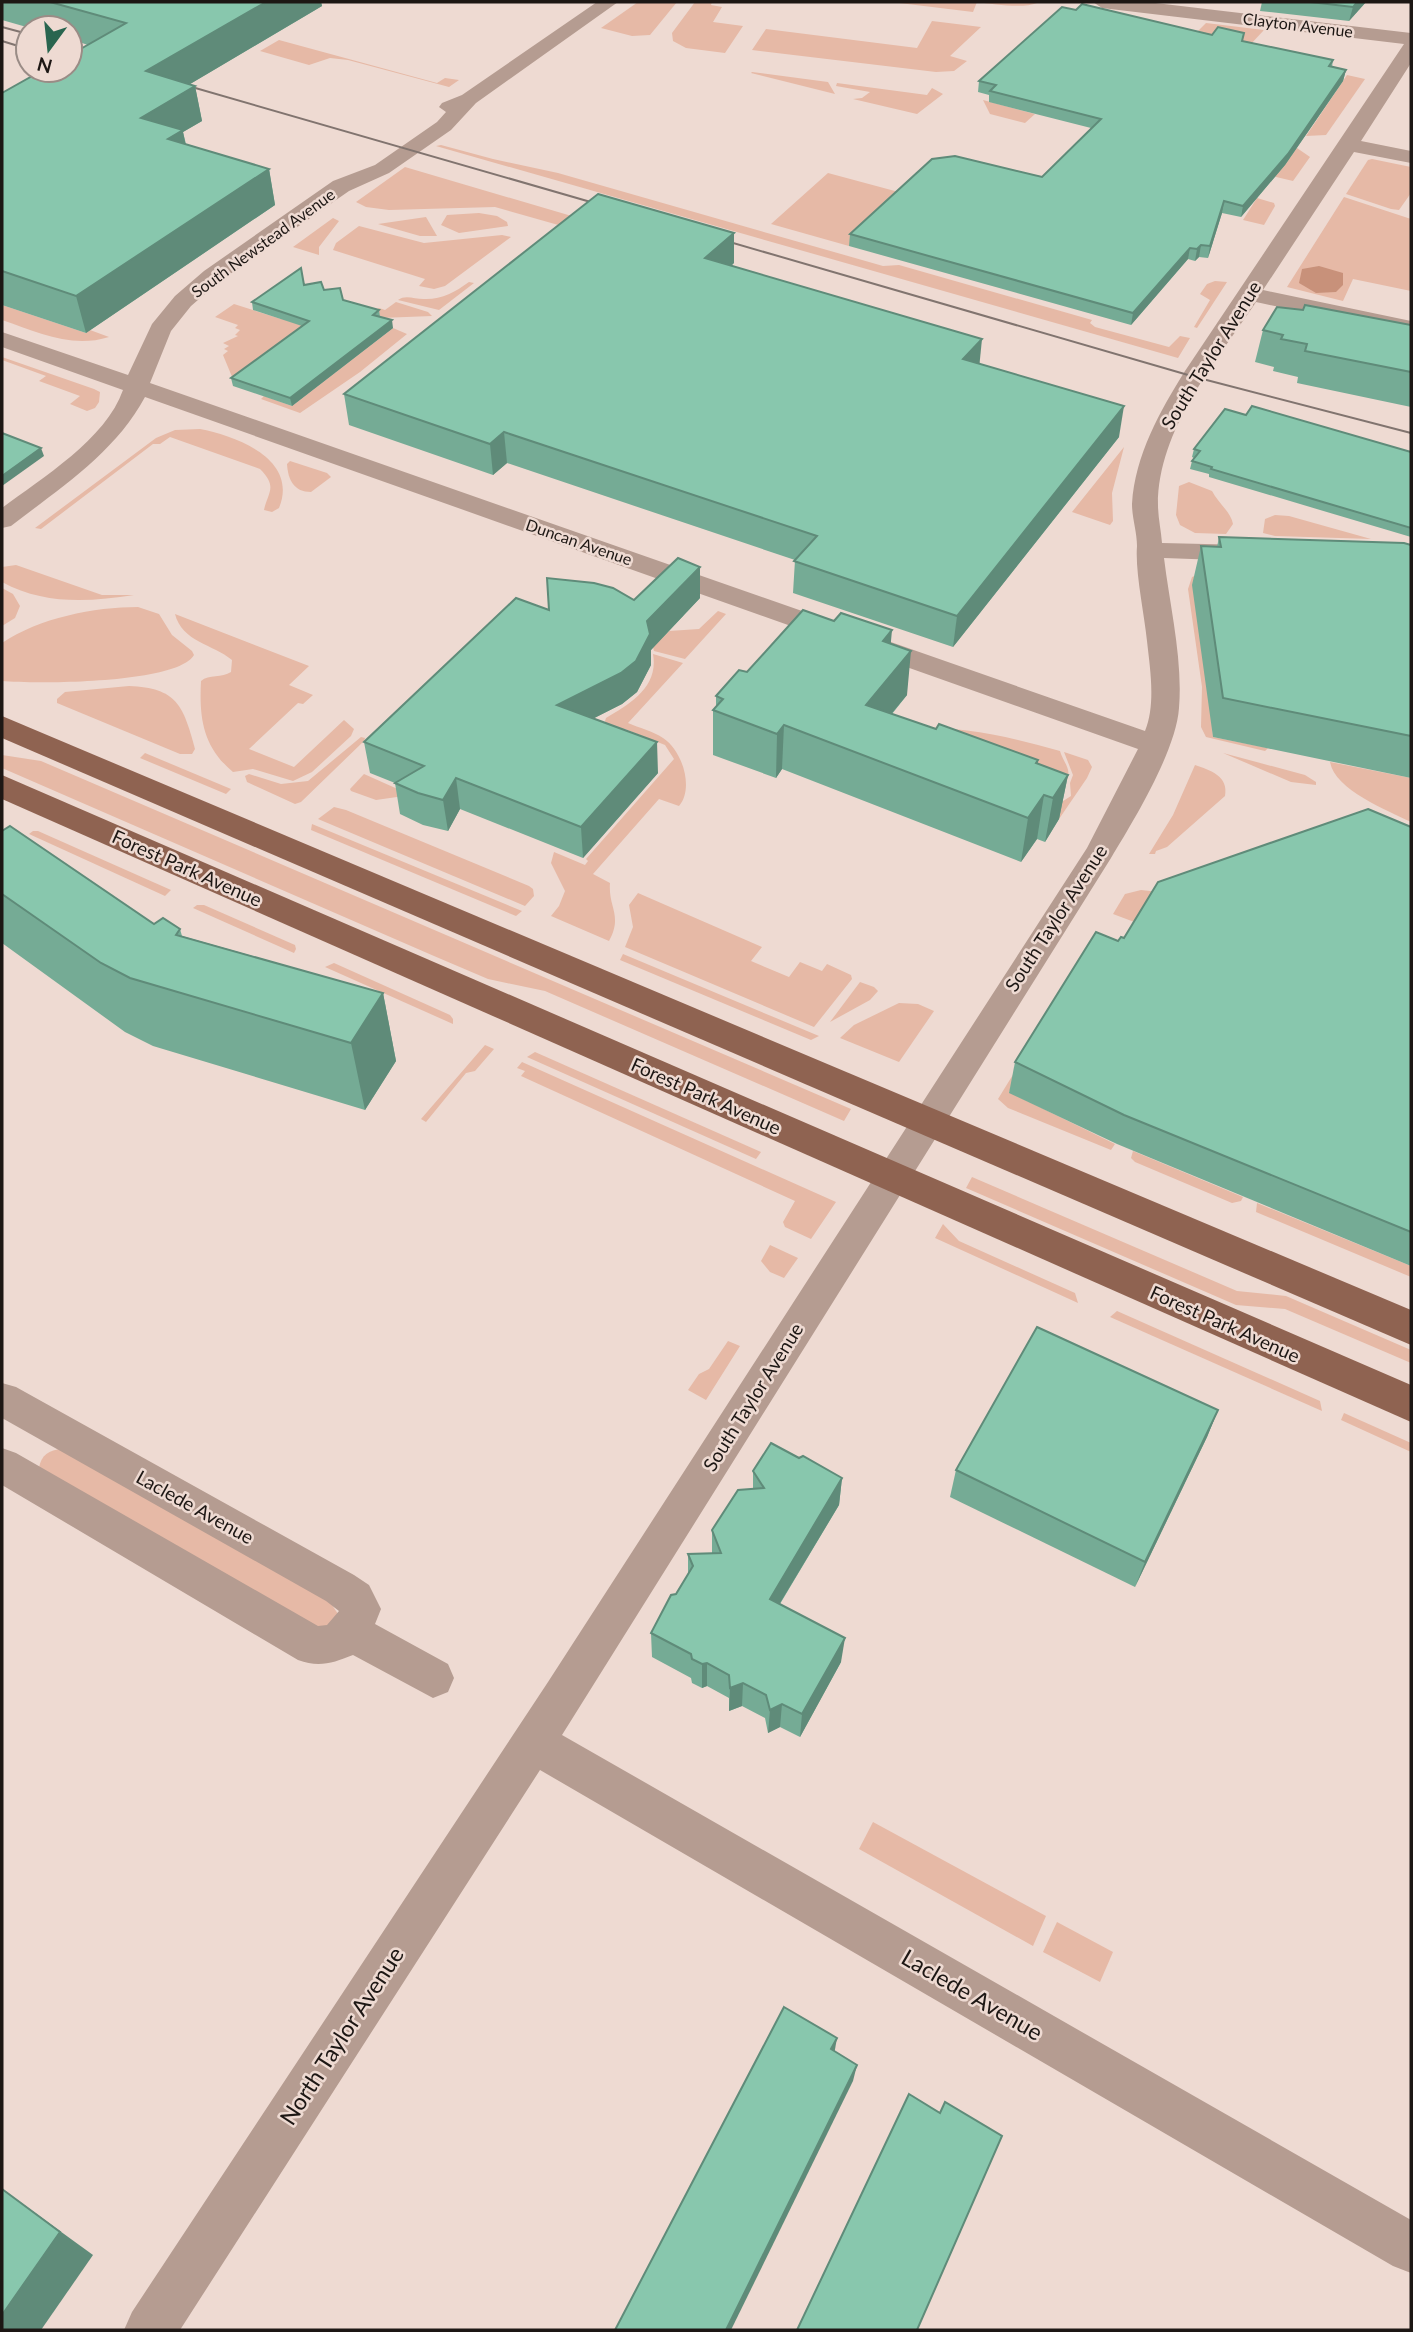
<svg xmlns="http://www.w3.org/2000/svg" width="1413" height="2332" font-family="Lato,sans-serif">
<rect width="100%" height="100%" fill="#eedad2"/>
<g fill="#e6b9a6">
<path d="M 638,2 L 677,2 L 650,35 L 632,36 L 601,28 Z"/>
<path d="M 695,2 L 712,2 L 711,5 L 722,7 L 713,22 L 743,26 L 725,53 L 686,48 L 673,41 L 672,33 Z"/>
<path d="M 891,2 L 1029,2 L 1037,3 C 1023,9 993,4 977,2 L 973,12 Z"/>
<path d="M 932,21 L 981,27 L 950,56 L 967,61 L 954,71 L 936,72 L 752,50 L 766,29 L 917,48 Z"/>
<path d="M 1206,23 L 1264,30 L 1249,46 L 1188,41 Z"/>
<path d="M 279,40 L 437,83 L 445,78 L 459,80 L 449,87 L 348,60 L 330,58 L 309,65 L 260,51 Z"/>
<path d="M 752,72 L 828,82 L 835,94 L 751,73 Z"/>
<path d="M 1347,75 L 1365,79 L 1326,135 L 1306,136 Z"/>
<path d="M 837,83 L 927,95 L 932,88 L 943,94 L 917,114 L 853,99 L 862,98 L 870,92 L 836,86 Z"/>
<path d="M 983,100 L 1035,114 L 1025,123 L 990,114 Z"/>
<path d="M 441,145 L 493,159 L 558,173 L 883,266 L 899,265 L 1092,320 L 1090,323 L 1095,327 L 1169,347 L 1180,336 L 1190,338 L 1178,358 L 436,146 Z"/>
<path d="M 1297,148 L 1310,157 L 1293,181 L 1259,173 Z"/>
<path d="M 1372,159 L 1411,167 L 1411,193 L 1399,210 L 1391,209 L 1346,194 L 1368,160 Z"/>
<path d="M 405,167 L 592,222 L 576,230 L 495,207 L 389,210 L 366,207 L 356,202 Z"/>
<path d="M 828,173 L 906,194 L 849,246 L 771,224 Z"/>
<path d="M 1344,197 L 1411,219 L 1411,291 L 1353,279 L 1343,301 L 1287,287 Z"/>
<path d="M 1257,198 L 1274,203 L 1275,206 L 1264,225 L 1243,220 Z"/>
<path d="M 479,213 L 497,216 L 507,222 L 508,226 L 459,233 L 441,225 L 447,215 Z"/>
<path d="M 426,217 L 437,236 L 420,236 L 378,224 Z"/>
<path d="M 333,218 L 339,221 L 319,247 L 319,255 L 293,247 Z"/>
<path d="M 359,226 L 424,243 L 502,235 L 511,237 L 445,286 L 434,289 L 419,286 L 425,279 L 333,250 L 336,243 Z"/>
<path d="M 1215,281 L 1227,282 L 1197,328 L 1194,327 L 1210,300 L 1200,294 L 1207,284 Z"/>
<path d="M 469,282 L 474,283 L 439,310 L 398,300 C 406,294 416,300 426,299 C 443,299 455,292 469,282 Z"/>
<path d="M 396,302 L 428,312 L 432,316 L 380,318 L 369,315 L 379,308 L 385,310 Z"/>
<path d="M 234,304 L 281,319 L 285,317 L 323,329 L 235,384 L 223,355 L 228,351 L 224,349 L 229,346 L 223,343 L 238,336 L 235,335 L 240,330 L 235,328 L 238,325 L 215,317 Z"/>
<path d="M 2,305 L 86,333 L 90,330 L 109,337 C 71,349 38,332 2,320 Z"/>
<path d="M 393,328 L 407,334 L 360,372 L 300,413 L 261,399 L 264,396 L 292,406 Z"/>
<path d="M 2,357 L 94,389 L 100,392 L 99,402 L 95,408 L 87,411 L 70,404 L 80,396 L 39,381 L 46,376 L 2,360 Z"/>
<path d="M 200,429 C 236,436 299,459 279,508 L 272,512 L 264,510 C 268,492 278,487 260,469 L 170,437 L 160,444 L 153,444 L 41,529 L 35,528 L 156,438 L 175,430 Z"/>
<path d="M 1124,447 L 1112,493 L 1113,521 L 1110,525 L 1072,512 Z"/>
<path d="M 290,461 L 327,473 L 331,477 L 311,492 C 294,492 288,480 287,464 Z"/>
<path d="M 1189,482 L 1212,491 C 1218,503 1231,512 1233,524 L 1226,534 L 1195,533 L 1180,525 L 1176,515 L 1179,486 Z"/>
<path d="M 1275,515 L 1289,516 L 1371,539 L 1275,536 L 1263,533 L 1265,519 Z"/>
<path d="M 16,565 L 102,595 L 134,595 C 89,602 44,605 2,582 L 2,567 Z"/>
<path d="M 1199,574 L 1213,737 L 1268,748 L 1265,751 L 1206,737 L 1201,727 L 1202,687 L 1188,589 L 1192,577 Z"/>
<path d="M 2,588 L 13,594 L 20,606 L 15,618 L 2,626 Z"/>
<path d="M 138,607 L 159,614 L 172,635 L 192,651 L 194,655 C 177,684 36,684 2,681 L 2,643 C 39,618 94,607 138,607 Z"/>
<path d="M 718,611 L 726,614 L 685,659 L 654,651 L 653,647 L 669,631 L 699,629 Z"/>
<path d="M 175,614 L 309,666 L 289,685 L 313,695 L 303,704 L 298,703 L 249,749 L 294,767 L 344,720 L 354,729 L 351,736 L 312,772 L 293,781 L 253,769 L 233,772 C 203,747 199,718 201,681 C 209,674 222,678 231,672 L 232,660 C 213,644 182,642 175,614 Z"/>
<path d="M 653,654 L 683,663 L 628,723 C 639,728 653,731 663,738 C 683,751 694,789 679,806 L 659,799 L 593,874 L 610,883 C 608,908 623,915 609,941 L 551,916 L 559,906 L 565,891 L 551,863 L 554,852 L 585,865 L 588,861 L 586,859 L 674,759 L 665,745 L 625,729 L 613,743 L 605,721 L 606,718 C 630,704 659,687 653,654 Z"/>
<path d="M 129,686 C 177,688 183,705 195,749 L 192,754 L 180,754 L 57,703 L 57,699 L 65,692 Z"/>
<path d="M 914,727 C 965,727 1012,737 1060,751 C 1063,762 1072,769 1067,780 Z"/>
<path d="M 361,737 L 365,738 L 364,741 L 301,802 L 295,804 L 247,782 L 245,776 L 249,774 L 281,784 L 308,781 Z"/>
<path d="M 1064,752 L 1088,760 L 1092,767 L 1087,778 L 1059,819 L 1037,810 L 1060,803 L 1071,796 L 1070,783 L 1073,775 Z"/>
<path d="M 145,753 L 231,789 L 226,794 L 140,758 Z"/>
<path d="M 1223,753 L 1305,775 L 1316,782 L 1316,785 L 1291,782 Z"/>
<path d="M 2,755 L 41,761 L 851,1109 L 844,1121 L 545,991 L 488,979 L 434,956 L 2,768 Z"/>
<path d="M 1330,762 L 1411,778 L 1411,822 C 1387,810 1335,790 1330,762 Z"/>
<path d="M 1195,765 C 1210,770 1229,776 1225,796 L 1167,847 L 1156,851 L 1155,854 L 1149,854 L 1173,815 Z"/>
<path d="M 364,774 L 411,795 L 376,800 L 351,791 L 350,789 Z"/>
<path d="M 334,807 L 346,810 L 529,886 L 533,889 L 534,896 L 525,906 L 318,819 Z"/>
<path d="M 312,824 L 522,911 L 516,916 L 311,830 Z"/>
<path d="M 33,831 L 38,831 L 171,890 L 165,896 L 29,834 Z"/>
<path d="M 1141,890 L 1177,894 L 1337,998 L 1113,914 L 1125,894 Z"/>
<path d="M 638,893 L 762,947 L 751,961 L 789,977 L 800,962 L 822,971 L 827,964 L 851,975 L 852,979 L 814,1027 L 625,947 L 633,927 L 629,905 Z"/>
<path d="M 197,905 L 204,905 L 295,945 L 296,949 L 294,953 L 193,908 Z"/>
<path d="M 623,954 L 819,1036 L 811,1040 L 620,960 Z"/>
<path d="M 334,963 L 450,1015 L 453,1019 L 453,1024 L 325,967 Z"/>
<path d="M 860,982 L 874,987 L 878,991 L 870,1000 L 830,1022 Z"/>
<path d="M 1070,982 L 1009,1092 L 1115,1144 L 1111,1150 L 1008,1108 L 998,1099 Z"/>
<path d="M 899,1003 L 918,1004 L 934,1011 L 899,1062 L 840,1038 L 854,1025 Z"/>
<path d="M 485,1045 L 494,1049 L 475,1071 L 466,1073 L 426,1122 L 421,1119 Z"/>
<path d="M 535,1052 L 761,1152 L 756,1159 L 527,1057 Z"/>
<path d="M 522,1062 L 836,1202 L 811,1239 L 785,1227 L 783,1222 L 795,1201 L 521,1076 L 525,1071 L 517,1068 Z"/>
<path d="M 1133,1151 L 1243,1197 L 1241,1201 L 1232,1203 L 1135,1162 L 1131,1158 Z"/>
<path d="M 972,1177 L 1237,1291 L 1286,1296 L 1411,1350 L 1411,1363 L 1285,1309 L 1236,1305 L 966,1188 Z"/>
<path d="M 1257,1203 L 1411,1266 L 1411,1277 L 1256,1212 Z"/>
<path d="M 943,1224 L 959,1241 L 1075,1293 L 1078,1303 L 935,1238 Z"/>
<path d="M 770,1245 L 798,1258 L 784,1278 L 770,1272 L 761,1261 Z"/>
<path d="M 1117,1311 L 1320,1401 L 1322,1411 L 1110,1317 Z"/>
<path d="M 728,1341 L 740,1346 L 706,1400 L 688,1390 L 699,1374 L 709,1369 Z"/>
<path d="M 1344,1413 L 1411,1443 L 1411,1452 L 1341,1420 Z"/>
<path d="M 62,1449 L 330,1602 L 338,1614 L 334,1622 L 318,1630 L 39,1468 C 41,1455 49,1450 62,1449 Z"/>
<path d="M 873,1822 L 1046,1916 L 1033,1946 L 859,1849 Z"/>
<path d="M 1057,1922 L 1113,1952 L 1100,1982 L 1043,1952 Z"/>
</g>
<path fill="#c8917a" d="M 1319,266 L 1343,273 L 1343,285 L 1336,292 L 1316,293 L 1299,283 L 1302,269 Z"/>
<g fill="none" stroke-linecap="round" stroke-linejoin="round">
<g fill="#b59c91" fill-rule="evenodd">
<path d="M 597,2 L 618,2 L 476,103 L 451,130 L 389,173 L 349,191 L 220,281 L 191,306 L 171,331 L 150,383 L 1145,731 C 1156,704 1150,669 1147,641 C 1144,612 1135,572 1137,546 C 1137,532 1132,518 1132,504 C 1135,455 1160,411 1185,371 L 1404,44 L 1102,8 L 1093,2 L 1147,2 L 1411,33 L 1411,63 L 1361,141 L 1411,151 L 1411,163 L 1354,152 L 1263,290 L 1411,321 L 1411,335 L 1256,302 C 1216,362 1158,429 1158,505 C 1158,517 1161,530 1162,543 L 1247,545 L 1256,547 L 1260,553 L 1256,559 L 1247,561 L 1164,558 C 1170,607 1183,660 1179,708 C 1176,751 1134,820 1111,858 L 562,1735 L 1411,2220 L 1411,2273 L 1393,2266 L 540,1770 L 180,2330 L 124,2330 L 132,2312 L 548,1682 L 1087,848 L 1138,749 L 145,397 C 115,453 60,488 11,526 L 2,528 L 2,508 C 42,478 106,439 123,390 L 2,347 L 2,332 L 128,375 L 152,324 L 175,296 L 204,271 L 333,181 L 375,165 L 437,122 L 446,112 L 439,107 L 442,103 L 462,95 Z"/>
<path d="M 2,1383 L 16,1387 L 354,1575 L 369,1585 L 381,1609 L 375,1624 L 448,1664 L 454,1678 L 448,1692 L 433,1698 L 353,1655 C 333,1663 319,1668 298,1660 L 2,1485 L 2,1448 L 16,1453 L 318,1626 L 327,1625 L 339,1611 L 326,1601 L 2,1418 Z"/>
</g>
<g fill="#8f6351" fill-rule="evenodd">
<path d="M 2,716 L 1411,1310 L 1411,1345 L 2,738 Z"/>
<path d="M 2,775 L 1411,1385 L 1411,1422 L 2,799 Z"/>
</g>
<g stroke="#81746f" stroke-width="2">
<path d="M 2,27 L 28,34"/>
<path d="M 2,41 L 28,49"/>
<path d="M 70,46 L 98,54"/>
<path d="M 178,83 L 608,207"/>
<path d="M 716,238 L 1195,377 L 1411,433"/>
</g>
</g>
<g fill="#75ab95">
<path d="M 2,2 L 321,2 L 322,6 L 190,84 L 195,86 L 202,121 L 183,132 L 186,144 L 269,169 L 275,205 L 86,333 L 2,305 L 2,93 L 88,45 L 70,39 L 70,28 L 30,28 L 2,20 Z"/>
<path d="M 1262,2 L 1366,2 L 1349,21 L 1260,11 Z"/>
<path d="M 1076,10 L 1243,41 L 1333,60 L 1332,67 L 1346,70 L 1343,81 L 1285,165 L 1241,217 L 1222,213 L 1208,258 L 1199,257 L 1195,261 L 1188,259 L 1131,325 L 849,246 L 850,234 L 1042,177 L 1091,128 L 989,102 L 989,95 L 978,92 L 979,81 Z"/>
<path d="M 734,263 L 731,266 L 979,364 L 1119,437 L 953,647 L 793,593 L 795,560 L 507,463 L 493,475 L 349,425 L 344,394 Z"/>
<path d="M 304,285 L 343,300 L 379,310 L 380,317 L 393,328 L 292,406 L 233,386 L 231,378 L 302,326 L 253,310 L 252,302 Z"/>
<path d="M 1411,325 L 1411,407 L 1297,383 L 1298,377 L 1273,371 L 1274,367 L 1255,362 L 1263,330 Z"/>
<path d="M 1246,415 L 1411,452 L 1411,537 L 1209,477 L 1209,474 L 1190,469 L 1192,461 L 1194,458 L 1192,457 L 1194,449 Z"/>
<path d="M 1219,537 L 1411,545 L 1411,778 L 1213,737 L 1192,585 L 1201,546 L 1217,547 Z"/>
<path d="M 700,567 L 700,598 L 651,650 L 651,665 L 637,692 L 622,704 L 594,718 L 658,773 L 583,858 L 460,809 L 448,831 L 423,825 L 400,814 L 395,783 L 370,773 L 364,742 L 549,610 L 634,600 Z"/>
<path d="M 891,643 L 907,695 L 892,714 L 936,729 L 1038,760 L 1038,764 L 1068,775 L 1059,819 L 1045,842 L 1037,839 L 1021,862 L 782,769 L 776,778 L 713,755 L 713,710 L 716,707 L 716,696 L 747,672 Z"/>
<path d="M 1411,827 L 1411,1266 L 1117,1144 L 1009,1093 L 1015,1062 L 1118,941 Z"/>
<path d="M 2,831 L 154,924 L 180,929 L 182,936 L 383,993 L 396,1061 L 365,1110 L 153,1046 L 125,1032 L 2,943 Z"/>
<path d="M 1218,1410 L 1207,1437 L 1135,1587 L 950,1497 L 956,1470 Z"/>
<path d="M 753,1471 L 842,1478 L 839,1505 L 780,1604 L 841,1662 L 800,1737 L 780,1727 L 768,1733 L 765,1718 L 742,1706 L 729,1711 L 729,1698 L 707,1686 L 702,1688 L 692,1683 L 691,1678 L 652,1657 L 651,1633 L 688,1574 L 688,1554 L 712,1553 L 712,1530 L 753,1489 Z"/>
</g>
<g fill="#5f8b79">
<path d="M 266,2 L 321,2 L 322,6 L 153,106 L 146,71 Z"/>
<path d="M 1357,2 L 1366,2 L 1349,21 L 1353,7 Z"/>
<path d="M 1346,70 L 1343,81 L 1285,165 L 1241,217 L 1243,206 Z"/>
<path d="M 195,86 L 202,121 L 183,132 L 190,166 L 141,118 Z"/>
<path d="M 269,169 L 275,205 L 86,333 L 76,296 Z"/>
<path d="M 1224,201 L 1222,213 L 1208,258 L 1210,246 Z"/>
<path d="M 734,233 L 734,263 L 705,289 L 705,258 Z"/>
<path d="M 1201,245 L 1199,257 L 1195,261 L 1197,249 Z"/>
<path d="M 1190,248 L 1188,259 L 1131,325 L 1133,313 Z"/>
<path d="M 392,320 L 393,328 L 292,406 L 290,398 Z"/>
<path d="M 982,339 L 979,369 L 963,359 Z"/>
<path d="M 1124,406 L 1119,437 L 953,647 L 957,616 Z"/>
<path d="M 504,432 L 507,463 L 493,475 L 490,444 Z"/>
<path d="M 41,448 L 44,456 L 2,486 L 2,476 Z"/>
<path d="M 700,567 L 700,598 L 651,650 L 651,665 L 637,692 L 622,704 L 559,736 L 557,705 L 647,621 Z"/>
<path d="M 892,630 L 888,674 L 883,641 Z"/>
<path d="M 911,651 L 907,695 L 862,749 L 866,705 Z"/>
<path d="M 784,725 L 782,769 L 776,778 L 777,734 Z"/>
<path d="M 657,742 L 658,773 L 583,858 L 581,827 Z"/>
<path d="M 1068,775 L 1059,819 L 1045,842 L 1053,798 Z"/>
<path d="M 456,778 L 460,809 L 448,831 L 443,800 Z"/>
<path d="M 1044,795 L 1037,839 L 1021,862 L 1028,818 Z"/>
<path d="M 383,993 L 396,1061 L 365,1110 L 351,1043 Z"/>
<path d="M 1218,1410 L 1207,1437 L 1135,1587 L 1145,1562 Z"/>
<path d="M 842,1478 L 839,1505 L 768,1623 L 770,1599 Z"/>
<path d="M 845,1638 L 841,1662 L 800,1737 L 802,1714 Z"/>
<path d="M 707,1663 L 707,1686 L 702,1688 L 702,1664 Z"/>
<path d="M 743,1683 L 742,1706 L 729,1711 L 730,1688 Z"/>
<path d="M 782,1704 L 780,1727 L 768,1733 L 770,1710 Z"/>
<path d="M 837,2038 L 834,2055 L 831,2049 Z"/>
<path d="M 857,2065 L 853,2081 L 731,2330 L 726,2330 Z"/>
<path d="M 2,2189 L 93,2255 L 41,2330 L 2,2330 Z"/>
</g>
<g fill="#88c7ad" stroke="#5f8b79" stroke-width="2">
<path d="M 50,2 L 266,2 L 146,71 L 195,86 L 141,118 L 183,130 L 168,139 L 269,169 L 76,296 L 2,271 L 2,93 L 43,70 L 70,70 L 70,55 L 126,23 Z"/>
<path d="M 1310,2 L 1357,2 L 1353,7 Z"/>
<path d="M 1082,4 L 1212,35 L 1218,27 L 1244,33 L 1242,41 L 1333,60 L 1329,66 L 1346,70 L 1288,154 L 1243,206 L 1224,201 L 1210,246 L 1201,245 L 1197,249 L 1190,248 L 1133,313 L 850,234 L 932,159 L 955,156 L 1042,177 L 1101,119 L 990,91 L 996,85 L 979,81 L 1062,7 L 1076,10 Z"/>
<path d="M 598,194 L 734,233 L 705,258 L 982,339 L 963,359 L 1124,406 L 957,616 L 794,561 L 817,536 L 504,432 L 490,444 L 344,394 Z"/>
<path d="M 301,268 L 304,285 L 321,282 L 324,290 L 340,288 L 343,300 L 379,310 L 373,315 L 392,320 L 290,398 L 231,378 L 309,321 L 252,302 Z"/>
<path d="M 1305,305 L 1411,325 L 1411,372 L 1305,351 L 1307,344 L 1281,339 L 1283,335 L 1263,330 L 1277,307 L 1303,310 Z"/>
<path d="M 1252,406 L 1411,452 L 1411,528 L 1211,469 L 1212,467 L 1192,461 L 1200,451 L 1194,449 L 1225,409 L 1246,415 Z"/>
<path d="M 2,433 L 41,448 L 2,476 Z"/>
<path d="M 1219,537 L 1404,543 L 1411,545 L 1411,736 L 1223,698 L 1201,546 L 1221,547 Z"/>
<path d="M 678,558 L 700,567 L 647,621 L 650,634 L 636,661 L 621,673 L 557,705 L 657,742 L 581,827 L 456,778 L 443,800 L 418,793 L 395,783 L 424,766 L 364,742 L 516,598 L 549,610 L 547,578 L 594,583 L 613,588 L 634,600 Z"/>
<path d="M 803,610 L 834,621 L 841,613 L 892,630 L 883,641 L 911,651 L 866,705 L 936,729 L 939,724 L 1038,760 L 1036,763 L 1068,775 L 1053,798 L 1044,795 L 1028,818 L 784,725 L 777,734 L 713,710 L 723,699 L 716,696 L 739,670 L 747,672 Z"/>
<path d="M 1368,809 L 1411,827 L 1411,1232 L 1124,1115 L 1015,1062 L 1096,932 L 1118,941 L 1121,937 L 1124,938 L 1158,882 Z"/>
<path d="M 10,826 L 154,924 L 163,918 L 180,929 L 176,935 L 383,993 L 351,1043 L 130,978 L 101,963 L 2,894 L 2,831 Z"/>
<path d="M 1037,1327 L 1218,1410 L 1145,1562 L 956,1470 Z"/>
<path d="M 771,1443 L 799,1458 L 803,1456 L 842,1478 L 770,1599 L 845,1638 L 802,1714 L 782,1704 L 770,1710 L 766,1695 L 743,1683 L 730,1688 L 729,1675 L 707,1663 L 702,1664 L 692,1659 L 691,1654 L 651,1633 L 671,1595 L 676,1594 L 693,1566 L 688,1554 L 721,1553 L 712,1530 L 738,1490 L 764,1488 L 753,1471 Z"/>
<path d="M 784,2007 L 837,2038 L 831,2049 L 857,2065 L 726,2330 L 615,2330 Z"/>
<path d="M 909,2094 L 940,2113 L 945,2102 L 1002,2136 L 917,2330 L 797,2330 Z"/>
<path d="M 2,2189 L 60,2232 L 2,2315 Z"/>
</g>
<g text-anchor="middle" stroke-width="5" stroke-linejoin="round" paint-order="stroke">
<g font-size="16" fill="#1d1714" stroke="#eedad2">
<text transform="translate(1298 25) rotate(7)" y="6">Clayton Avenue</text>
<text transform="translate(263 243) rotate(-36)" y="6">South Newstead Avenue</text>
<text transform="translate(579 542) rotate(19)" y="6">Duncan Avenue</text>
</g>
<g font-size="19" fill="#1d1714" stroke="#eedad2">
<text transform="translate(1211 355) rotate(-58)" y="7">South Taylor Avenue</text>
<text transform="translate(187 868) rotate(24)" y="7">Forest Park Avenue</text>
<text transform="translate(1056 918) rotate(-57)" y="7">South Taylor Avenue</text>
<text transform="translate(706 1096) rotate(24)" y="7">Forest Park Avenue</text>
<text transform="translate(1225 1324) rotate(24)" y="7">Forest Park Avenue</text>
<text transform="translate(753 1397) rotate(-58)" y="7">South Taylor Avenue</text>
<text transform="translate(195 1507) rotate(29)" y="7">Laclede Avenue</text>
</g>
<g font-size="23" fill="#1d1714" stroke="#eedad2">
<text transform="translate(972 1995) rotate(30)" y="8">Laclede Avenue</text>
<text transform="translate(342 2036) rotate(-57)" y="8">North Taylor Avenue</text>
</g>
</g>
<rect width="1413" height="2332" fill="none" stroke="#1d1714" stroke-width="7"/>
<g transform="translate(49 49) rotate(195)"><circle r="33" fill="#eedad2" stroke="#9a8c86" stroke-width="2"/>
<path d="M0-5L12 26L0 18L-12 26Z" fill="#29654f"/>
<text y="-10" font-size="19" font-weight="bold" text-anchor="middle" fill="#1d1714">N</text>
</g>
</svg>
